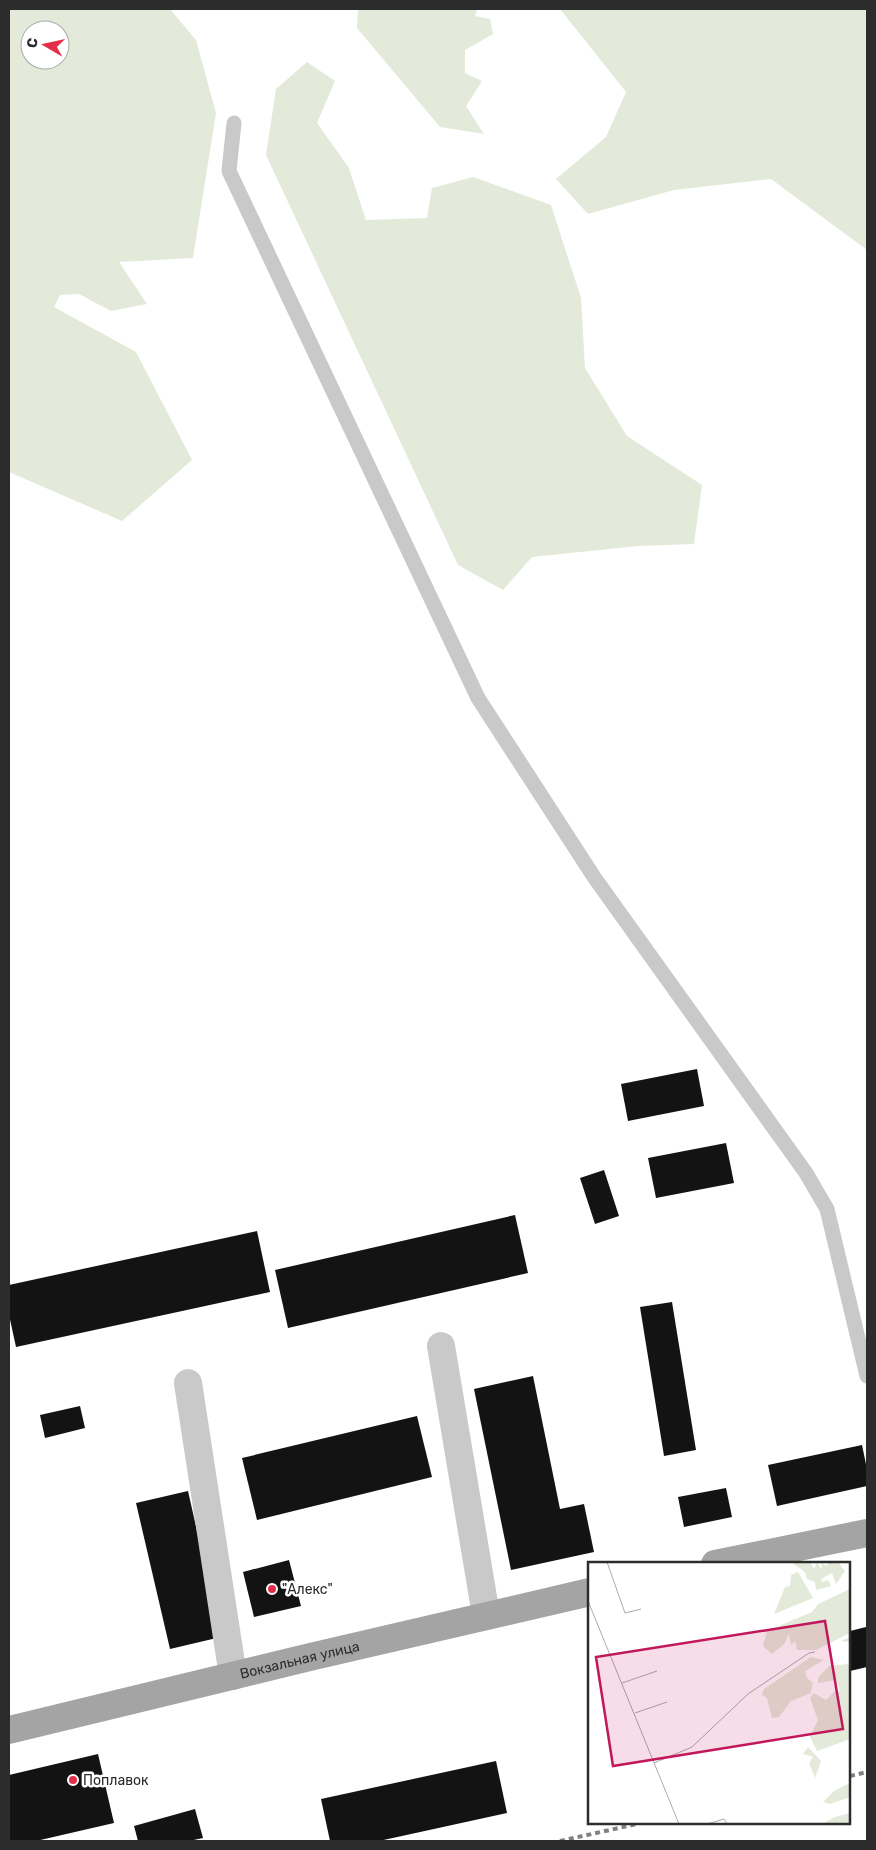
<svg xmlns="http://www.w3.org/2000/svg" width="876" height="1850" font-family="Rubik,sans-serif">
<rect width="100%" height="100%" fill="#fff"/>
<g fill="#e4ead9" fill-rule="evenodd">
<path d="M 9,9 L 170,9 L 196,40 L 216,113 L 193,258 L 119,262 L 147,304 L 111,311 L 79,294 L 60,295 L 54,307 L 136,352 L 192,460 L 122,521 L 9,472 ZM 30,30 L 60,30 L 60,60 L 30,60 Z"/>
<path d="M 358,9 L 477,9 L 475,16 L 490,19 L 493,34 L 465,50 L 465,73 L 482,81 L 466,106 L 484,134 L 440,127 L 357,28 Z"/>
<path d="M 560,9 L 867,9 L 867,250 L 771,179 L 674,190 L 588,214 L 556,179 L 606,137 L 626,92 Z"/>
<path d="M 307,62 L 335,81 L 317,123 L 349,168 L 366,220 L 427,218 L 432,188 L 473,177 L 551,205 L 581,298 L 585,368 L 627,436 L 702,485 L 694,544 L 638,546 L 532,557 L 503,590 L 458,565 L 266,155 L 276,89 Z"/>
</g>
<g fill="#131313">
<path d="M 697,1069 L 704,1106 L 628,1121 L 621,1084 Z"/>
<path d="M 726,1143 L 734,1183 L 656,1198 L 648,1158 Z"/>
<path d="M 604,1170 L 619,1216 L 595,1224 L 580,1178 Z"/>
<path d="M 515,1215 L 528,1273 L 288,1328 L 275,1270 Z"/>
<path d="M 257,1231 L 270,1292 L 16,1347 L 9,1315 L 9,1285 Z"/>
<path d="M 672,1302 L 696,1450 L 664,1456 L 640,1307 Z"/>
<path d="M 533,1376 L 560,1509 L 584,1504 L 594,1552 L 511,1570 L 474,1389 Z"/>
<path d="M 80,1406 L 85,1428 L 45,1438 L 40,1415 Z"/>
<path d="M 417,1416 L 432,1477 L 257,1520 L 242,1458 Z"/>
<path d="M 862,1445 L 867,1469 L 867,1486 L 777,1506 L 768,1465 Z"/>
<path d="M 726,1488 L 732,1517 L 684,1527 L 678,1497 Z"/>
<path d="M 188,1491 L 221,1637 L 170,1649 L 136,1503 Z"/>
<path d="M 289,1560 L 301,1606 L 254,1617 L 243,1572 Z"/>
<path d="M 866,1627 L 867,1634 L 867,1667 L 850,1671 L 850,1631 Z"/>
<path d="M 98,1754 L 114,1823 L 36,1841 L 9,1841 L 9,1775 Z"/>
<path d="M 496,1761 L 507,1813 L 379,1841 L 330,1841 L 321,1799 Z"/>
<path d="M 195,1809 L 203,1838 L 189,1841 L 138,1841 L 134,1826 Z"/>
</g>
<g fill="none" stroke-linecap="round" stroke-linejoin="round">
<path stroke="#c9c9c9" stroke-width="15" d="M 234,123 L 229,171 L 478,698 L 594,877 L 806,1173 L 827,1209 L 867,1376"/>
<g stroke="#c9c9c9" stroke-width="28">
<path d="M 441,1346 L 486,1615"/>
<path d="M 188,1383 L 233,1676"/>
</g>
<g stroke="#a4a4a4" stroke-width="28">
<path d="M 715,1564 L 867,1533"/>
<path id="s1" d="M 9,1730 L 310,1657 L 590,1592"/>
</g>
<g stroke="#818181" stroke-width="4" stroke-dasharray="5 4" stroke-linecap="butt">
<path d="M 850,1776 L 867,1772"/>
<path d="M 560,1841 L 637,1824"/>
</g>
</g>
<g fill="#e42d49" stroke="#fff" stroke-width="2">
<circle cx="272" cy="1589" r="5"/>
<circle cx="73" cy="1780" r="5"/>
</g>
<g text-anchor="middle" stroke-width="5" stroke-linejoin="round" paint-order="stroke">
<g font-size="14" fill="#2c2c2c" stroke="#fff" text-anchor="start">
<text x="282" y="1594">"Алекс"</text>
<text x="83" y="1785">Поплавок</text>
</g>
<g font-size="14" fill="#2c2c2c" stroke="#fff">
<text dy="5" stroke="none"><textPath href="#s1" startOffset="299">Вокзальная улица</textPath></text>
</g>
</g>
<g transform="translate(588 1562)">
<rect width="262" height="262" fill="#fff"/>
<path d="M 203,0 L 222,0 L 226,7 L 229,0 L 234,8 L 233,0 L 238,4 L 241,0 L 250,0 L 257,9 L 248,22 L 244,11 L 233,17 L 234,20 L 240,18 L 243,24 L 228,28 L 227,20 L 219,17 L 217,10 ZM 210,10 L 225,36 L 186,52 L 197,25 L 202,24 L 203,13 ZM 262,27 L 262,80 L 253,79 L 262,75 L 260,72 L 228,88 L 209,88 L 207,79 L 203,83 L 201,72 L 196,82 L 184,92 L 175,84 L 179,69 L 224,50 L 230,42 ZM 223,95 L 236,98 L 217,109 L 219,116 L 225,121 L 223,131 L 203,139 L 191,155 L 184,156 L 179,136 L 174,133 L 176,127 ZM 260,102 L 263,106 L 262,177 L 229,189 L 222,175 L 230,158 L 222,136 L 226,131 L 238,138 L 248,128 L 252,129 L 248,118 L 230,121 L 230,116 L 241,104 ZM 220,185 L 233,199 L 227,216 L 221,201 L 225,195 L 215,192 ZM 262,221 L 262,235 L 242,242 L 235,240 L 246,229 ZM 262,251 L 262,262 L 234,262 L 247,255 Z" fill="#e4ead9"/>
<path fill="none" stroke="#ababab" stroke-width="1" d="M 19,0 L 37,51 L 53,47M 0,39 L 91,262M 34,121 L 69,109M 47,151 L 79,140M 66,201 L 104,185 L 160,132 L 221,91 L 227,90M 119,262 L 136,257 L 139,262"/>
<path fill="#c2185b" fill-opacity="0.15" stroke="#c2185b" stroke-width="2.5" d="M 237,59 L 255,167 L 25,204 L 8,95 Z"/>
<rect width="262" height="262" fill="none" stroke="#2c2c2c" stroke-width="2.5"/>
</g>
<rect width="876" height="1850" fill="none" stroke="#2c2c2c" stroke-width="20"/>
<g transform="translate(45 45) rotate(279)"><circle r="24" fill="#ffffff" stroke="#ababab"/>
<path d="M0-4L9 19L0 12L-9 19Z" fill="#e42d49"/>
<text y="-8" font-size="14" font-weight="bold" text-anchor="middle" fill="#2c2c2c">С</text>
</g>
</svg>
